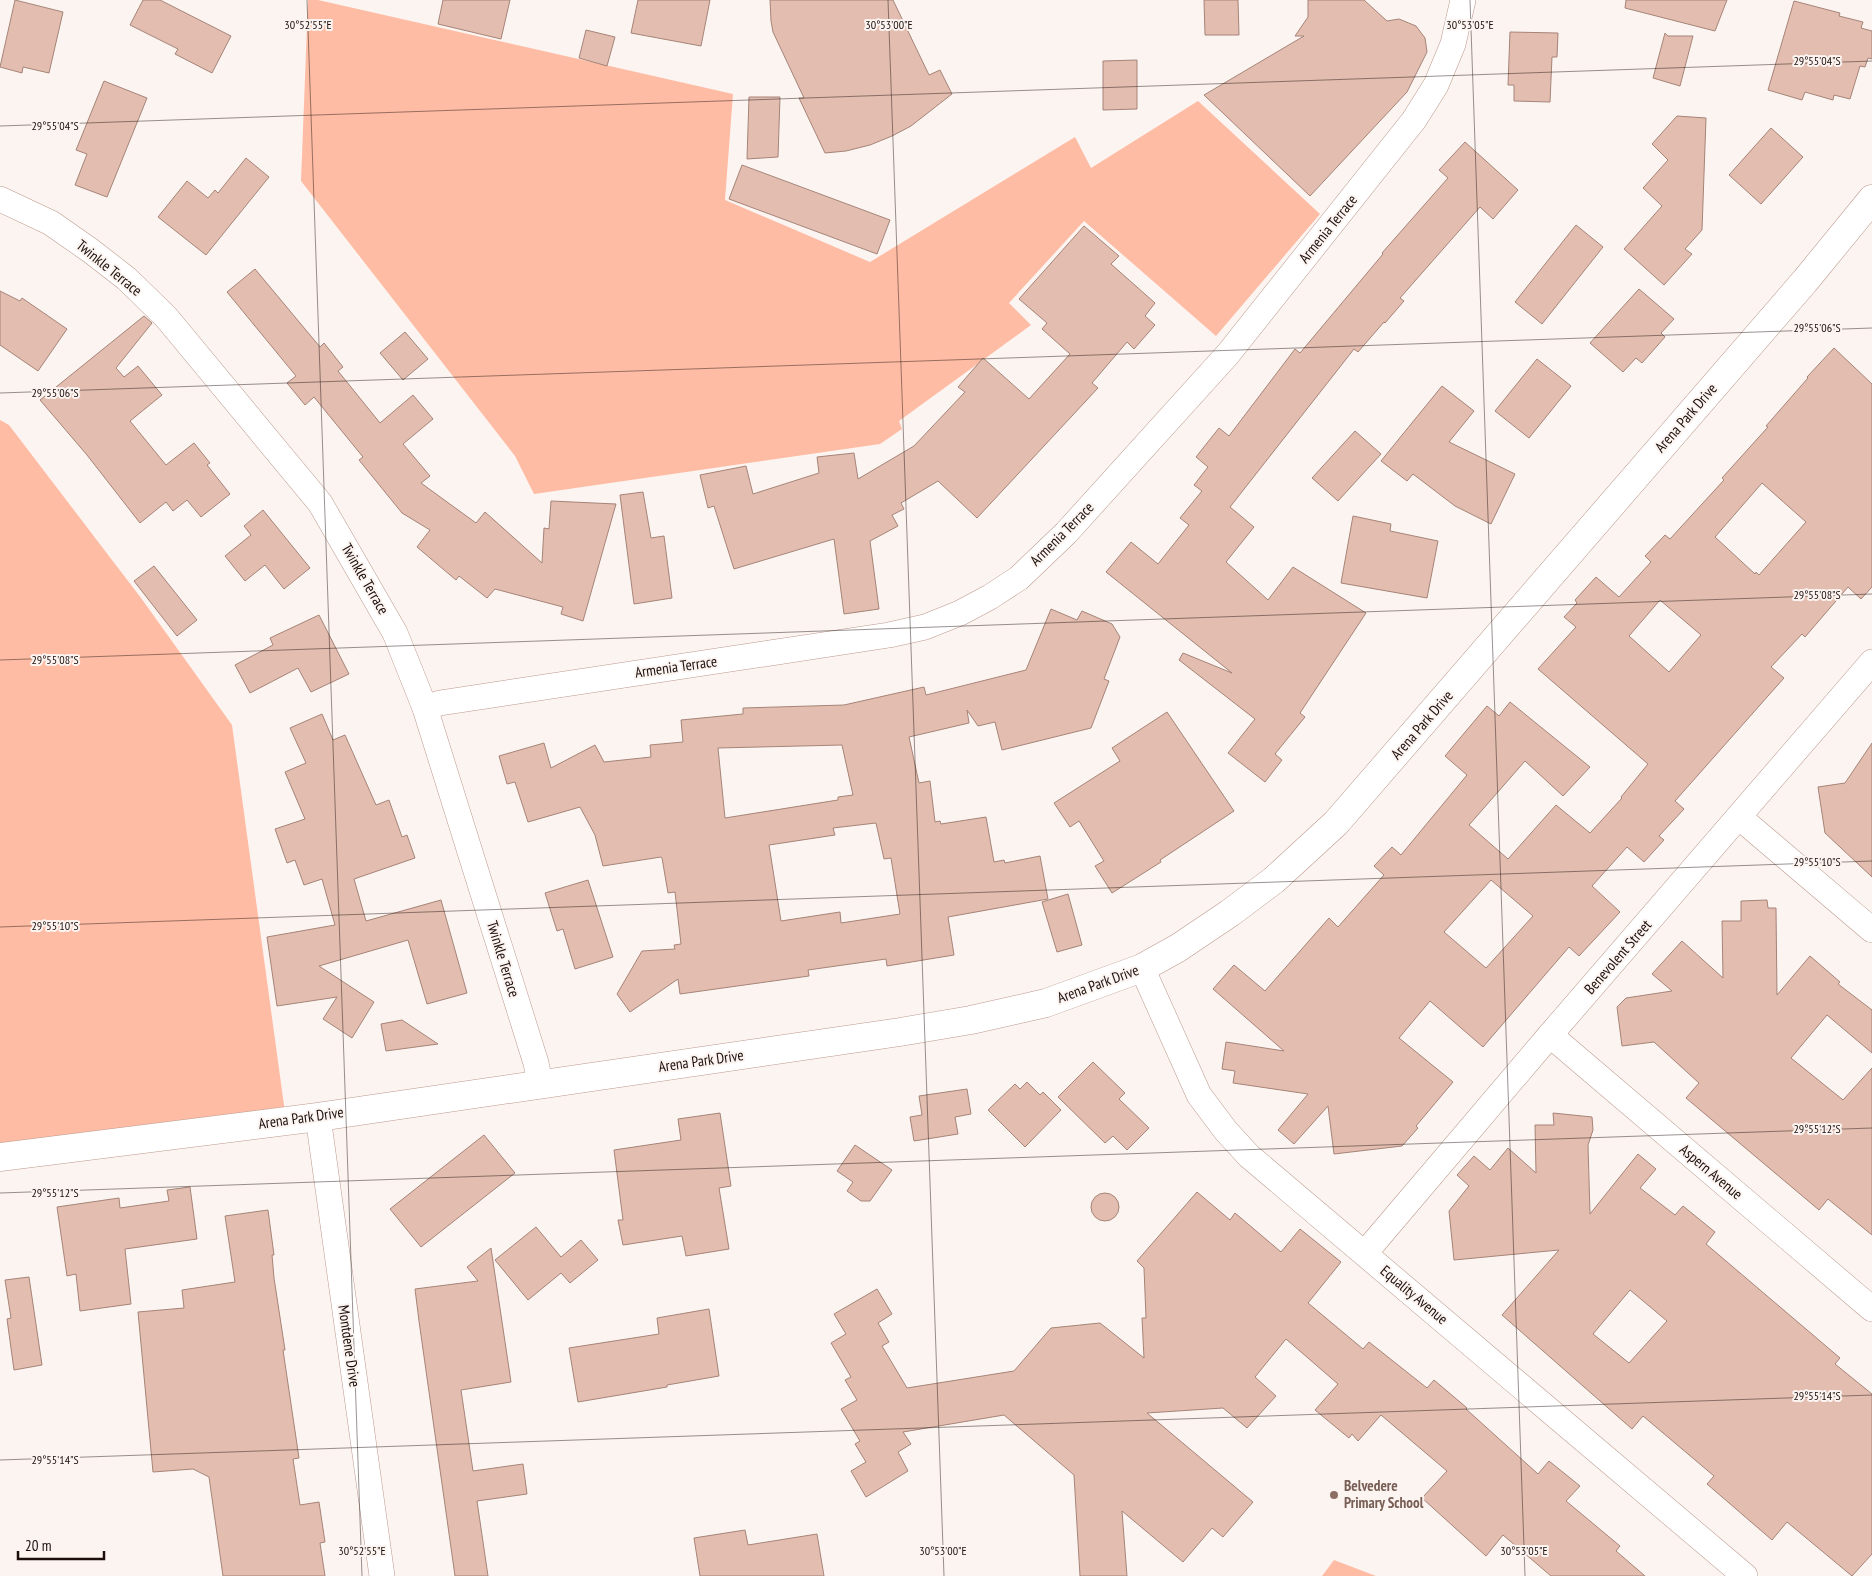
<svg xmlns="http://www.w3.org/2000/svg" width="1872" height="1576" font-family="'PT Sans Narrow',sans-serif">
<rect width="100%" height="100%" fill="#fcf4f1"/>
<g fill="#febca4">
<path d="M 308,0 L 318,0 L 733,94 L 725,200 L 870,262 L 1075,137 L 1091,168 L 1198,101 L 1320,214 L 1216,336 L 1084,221 L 1009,303 L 1031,325 L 899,421 L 902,429 L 880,444 L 534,494 L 515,456 L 301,181 Z"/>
<path d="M 0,420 L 9,425 L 141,598 L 232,725 L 286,1120 L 0,1155 Z"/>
<path d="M 1334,1560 L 1376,1576 L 1322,1576 Z"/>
</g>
<g fill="#e2bdb0" stroke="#a68478" fill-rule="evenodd">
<path d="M 15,0 L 63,12 L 49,73 L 23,67 L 22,73 L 0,67 Z"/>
<path d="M 143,0 L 160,0 L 231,36 L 212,73 L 175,54 L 178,49 L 130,25 Z"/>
<path d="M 443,0 L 510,0 L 501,39 L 438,24 Z"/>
<path d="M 638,0 L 710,0 L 701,46 L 631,33 Z"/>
<path d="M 770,0 L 893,0 L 929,75 L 940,70 L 952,94 L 911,126 L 892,136 L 870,145 L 846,151 L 825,153 L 799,98 L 804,98 L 773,32 L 771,21 Z"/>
<path d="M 1204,0 L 1238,0 L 1239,35 L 1205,35 Z"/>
<path d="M 1308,0 L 1364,0 L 1387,21 L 1399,19 L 1416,26 L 1425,38 L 1427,52 L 1407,92 L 1310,196 L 1204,95 L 1304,36 L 1295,36 L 1308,17 Z"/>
<path d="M 1626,0 L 1727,0 L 1715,31 L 1625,8 Z"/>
<path d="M 1794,1 L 1840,13 L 1839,16 L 1863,22 L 1861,28 L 1872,31 L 1872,59 L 1868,58 L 1865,67 L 1860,66 L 1850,99 L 1834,95 L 1833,100 L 1805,92 L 1802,100 L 1768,90 Z"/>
<path d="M 586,30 L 615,37 L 607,66 L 579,58 Z"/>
<path d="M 1510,32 L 1558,33 L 1557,57 L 1552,57 L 1550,102 L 1514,101 L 1514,85 L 1508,85 Z"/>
<path d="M 1665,33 L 1668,36 L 1693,36 L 1680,86 L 1653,78 Z"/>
<path d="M 1137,60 L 1137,109 L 1103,110 L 1103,61 Z"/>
<path d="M 104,81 L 147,98 L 107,197 L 75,185 L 87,154 L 76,150 Z"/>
<path d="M 749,97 L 780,97 L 778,157 L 747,159 Z"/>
<path d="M 1677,116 L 1706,118 L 1702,230 L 1685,249 L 1692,254 L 1664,285 L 1624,249 L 1662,206 L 1643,188 L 1668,160 L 1652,144 Z"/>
<path d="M 1771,128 L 1803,157 L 1761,204 L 1729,175 Z"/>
<path d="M 1465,142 L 1518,190 L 1493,219 L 1480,207 L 1400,298 L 1404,301 L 1385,323 L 1384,322 L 1358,352 L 1354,349 L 1230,507 L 1254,527 L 1226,562 L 1268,600 L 1293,567 L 1366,613 L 1300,713 L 1305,717 L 1275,754 L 1282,760 L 1265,782 L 1228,753 L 1255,719 L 1179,660 L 1183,653 L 1232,673 L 1106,572 L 1131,542 L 1158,564 L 1189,525 L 1180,518 L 1202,491 L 1194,485 L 1208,467 L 1196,457 L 1219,428 L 1229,436 L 1295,349 L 1300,353 L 1383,254 L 1382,253 L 1448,178 L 1439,170 Z"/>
<path d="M 246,158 L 269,177 L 206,255 L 158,217 L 187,181 L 208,198 L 215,190 L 218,193 Z"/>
<path d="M 742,165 L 890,220 L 877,254 L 729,199 Z"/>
<path d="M 1576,225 L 1603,247 L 1542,324 L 1515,302 Z"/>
<path d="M 1084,226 L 1119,256 L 1111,264 L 1155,303 L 1145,316 L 1155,325 L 1134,349 L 1127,342 L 1092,383 L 1098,388 L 977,518 L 938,481 L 901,503 L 904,509 L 892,515 L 898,526 L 870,541 L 879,609 L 844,614 L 834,539 L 734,569 L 714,506 L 708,508 L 700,475 L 746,466 L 753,494 L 819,473 L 817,457 L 854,453 L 858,479 L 914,446 L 965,392 L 958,387 L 983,358 L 1029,399 L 1070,354 L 1042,329 L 1047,323 L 1019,299 Z"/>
<path d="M 255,269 L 320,347 L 324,343 L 343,367 L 338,371 L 380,423 L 413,395 L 433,419 L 403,444 L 430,476 L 421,483 L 476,523 L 485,512 L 542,563 L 544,528 L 549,529 L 551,501 L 616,504 L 583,621 L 561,614 L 563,607 L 495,589 L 487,598 L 459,576 L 456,580 L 417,547 L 430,530 L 402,513 L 359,460 L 363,457 L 314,397 L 305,405 L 287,383 L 296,376 L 227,292 Z"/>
<path d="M 1639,289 L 1674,319 L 1661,333 L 1665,337 L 1642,363 L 1636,358 L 1623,372 L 1590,343 Z"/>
<path d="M 0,291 L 20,301 L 22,298 L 67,329 L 38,371 L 0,345 Z"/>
<path d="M 144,316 L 152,323 L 116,368 L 124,377 L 138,366 L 162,395 L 130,421 L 166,465 L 194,443 L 210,463 L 207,465 L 230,494 L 201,517 L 187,500 L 173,511 L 166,502 L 140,523 L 87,455 L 40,400 Z"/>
<path d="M 405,332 L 428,359 L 403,380 L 380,353 Z"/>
<path d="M 1834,348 L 1872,384 L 1872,587 L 1861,599 L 1848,587 L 1805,637 L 1802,634 L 1771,667 L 1784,678 L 1675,801 L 1684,809 L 1659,836 L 1664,840 L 1644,862 L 1627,847 L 1592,886 L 1620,912 L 1579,956 L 1569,947 L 1483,1047 L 1430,1001 L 1399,1038 L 1453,1082 L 1416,1126 L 1418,1128 L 1402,1146 L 1334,1154 L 1328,1106 L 1294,1144 L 1278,1130 L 1308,1094 L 1233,1083 L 1235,1071 L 1222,1069 L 1226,1042 L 1284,1051 L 1213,989 L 1234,965 L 1265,991 L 1329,918 L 1338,927 L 1384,875 L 1374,866 L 1392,847 L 1401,855 L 1467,775 L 1445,756 L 1487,706 L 1499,716 L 1510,702 L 1590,767 L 1563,796 L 1525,761 L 1469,825 L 1508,859 L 1556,805 L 1590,833 L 1622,798 L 1621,797 L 1648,764 L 1538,669 L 1576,627 L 1564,617 L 1577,603 L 1575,600 L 1596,577 L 1619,597 L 1651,562 L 1645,556 L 1665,535 L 1670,539 L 1724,480 L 1722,478 L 1768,427 L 1766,426 L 1808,378 L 1807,377 ZM 1762,483 L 1806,522 L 1759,575 L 1756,572 L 1755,574 L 1715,537 ZM 1660,600 L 1701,635 L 1669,672 L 1629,636 ZM 1491,880 L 1533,916 L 1486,968 L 1444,932 Z"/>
<path d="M 1537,359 L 1571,386 L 1529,438 L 1495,411 Z"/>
<path d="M 1442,386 L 1474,411 L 1449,442 L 1515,474 L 1491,524 L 1455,506 L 1413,474 L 1407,481 L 1381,461 Z"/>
<path d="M 1355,431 L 1381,454 L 1338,501 L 1312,478 Z"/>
<path d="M 643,492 L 651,538 L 664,536 L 672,598 L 634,604 L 620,495 Z"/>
<path d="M 263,510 L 310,568 L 284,589 L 265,565 L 245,581 L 225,556 L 251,535 L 244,526 Z"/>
<path d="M 1353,516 L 1391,524 L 1390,531 L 1438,541 L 1427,598 L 1341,583 Z"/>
<path d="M 154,566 L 197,620 L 177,636 L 134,581 Z"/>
<path d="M 1051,609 L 1077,620 L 1082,611 L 1112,624 L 1120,637 L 1104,679 L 1109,681 L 1091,728 L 1002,750 L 995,722 L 978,726 L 967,710 L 969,723 L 909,737 L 919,783 L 930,781 L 935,822 L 940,821 L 941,824 L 986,817 L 994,862 L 1004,860 L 1005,863 L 1040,856 L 1048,899 L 948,917 L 954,955 L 887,966 L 886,959 L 808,970 L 809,976 L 680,994 L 678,979 L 630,1012 L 617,994 L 642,951 L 675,949 L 674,945 L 681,944 L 675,892 L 668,893 L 662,858 L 661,857 L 603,866 L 595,835 L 580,807 L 528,822 L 515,782 L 507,784 L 499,756 L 544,743 L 551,768 L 595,745 L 604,762 L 651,757 L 650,745 L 683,742 L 681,720 L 743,714 L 743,708 L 844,705 L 924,687 L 926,695 L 1026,670 ZM 842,745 L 853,795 L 838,797 L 838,800 L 725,818 L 718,748 ZM 876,823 L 884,859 L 891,858 L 900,914 L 841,923 L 840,912 L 781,921 L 769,845 L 835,835 L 833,828 Z"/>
<path d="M 319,615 L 349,674 L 311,692 L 298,668 L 250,693 L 235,665 L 273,645 L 270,638 Z"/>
<path d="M 1167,712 L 1234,811 L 1160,860 L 1161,862 L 1112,893 L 1095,866 L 1104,861 L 1079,821 L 1070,827 L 1054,803 L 1120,761 L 1112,748 Z"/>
<path d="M 322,714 L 333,740 L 345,735 L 376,805 L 389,800 L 402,837 L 407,835 L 415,858 L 354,879 L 366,921 L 441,900 L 467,993 L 427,1004 L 408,940 L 319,966 L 374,1002 L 352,1038 L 323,1019 L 337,997 L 277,1006 L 267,937 L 335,925 L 322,879 L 304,885 L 295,860 L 287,863 L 275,829 L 305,819 L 285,772 L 306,763 L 290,728 Z"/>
<path d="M 1872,743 L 1872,877 L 1825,833 L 1818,787 L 1845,783 Z"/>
<path d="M 588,880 L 613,957 L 575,969 L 563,929 L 557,931 L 545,893 Z"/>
<path d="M 1068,894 L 1082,945 L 1057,952 L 1042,902 Z"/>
<path d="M 1767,900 L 1768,908 L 1776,908 L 1777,995 L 1810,956 L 1840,982 L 1838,984 L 1872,1010 L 1872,1053 L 1827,1015 L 1791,1058 L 1843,1100 L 1872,1068 L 1872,1235 L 1828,1199 L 1819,1210 L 1686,1098 L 1699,1083 L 1654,1042 L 1622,1046 L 1617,1007 L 1626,998 L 1672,991 L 1652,974 L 1682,941 L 1723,978 L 1722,921 L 1741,921 L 1741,901 Z"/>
<path d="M 402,1020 L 438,1044 L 386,1051 L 381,1024 Z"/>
<path d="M 1093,1062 L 1125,1093 L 1119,1099 L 1149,1128 L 1127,1150 L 1113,1136 L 1105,1143 L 1058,1097 Z"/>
<path d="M 1027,1082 L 1040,1095 L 1043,1092 L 1061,1110 L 1025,1147 L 988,1110 L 1015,1084 L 1020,1089 Z"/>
<path d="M 967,1089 L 971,1114 L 955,1117 L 958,1134 L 914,1141 L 910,1117 L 922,1115 L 919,1096 Z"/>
<path d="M 720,1113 L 731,1186 L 719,1188 L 729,1249 L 686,1256 L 682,1236 L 623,1245 L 618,1220 L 623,1220 L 614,1150 L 681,1140 L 678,1119 Z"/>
<path d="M 1553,1113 L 1592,1117 L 1593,1130 L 1588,1145 L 1590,1214 L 1638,1154 L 1656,1169 L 1640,1188 L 1675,1215 L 1683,1206 L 1715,1232 L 1706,1244 L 1840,1358 L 1835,1364 L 1872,1394 L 1872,1554 L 1852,1576 L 1787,1522 L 1772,1540 L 1707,1484 L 1714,1476 L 1643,1416 L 1632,1429 L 1502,1315 L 1559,1250 L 1454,1260 L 1449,1211 L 1469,1186 L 1457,1175 L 1474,1156 L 1490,1170 L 1508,1148 L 1536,1173 L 1535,1125 L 1554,1125 ZM 1630,1290 L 1667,1321 L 1629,1363 L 1593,1334 Z"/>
<path d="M 484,1135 L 515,1173 L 421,1247 L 390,1209 Z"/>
<path d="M 855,1145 L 892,1170 L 870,1201 L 861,1201 L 847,1191 L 853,1182 L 837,1171 Z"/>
<path d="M 190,1187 L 197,1239 L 125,1249 L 131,1304 L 80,1311 L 76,1274 L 67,1276 L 57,1207 L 119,1198 L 120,1208 L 169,1201 L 167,1190 Z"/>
<path d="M 1197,1192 L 1230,1220 L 1235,1213 L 1281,1252 L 1300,1229 L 1341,1262 L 1308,1303 L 1363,1349 L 1369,1342 L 1427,1388 L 1434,1380 L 1467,1408 L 1466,1409 L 1538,1474 L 1549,1461 L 1580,1486 L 1566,1501 L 1620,1546 L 1616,1551 L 1645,1576 L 1551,1576 L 1503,1535 L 1486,1556 L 1422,1498 L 1447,1471 L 1381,1415 L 1358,1441 L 1352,1434 L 1349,1438 L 1315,1410 L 1338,1384 L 1286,1339 L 1255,1377 L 1276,1396 L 1247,1428 L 1223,1408 L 1147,1413 L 1253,1502 L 1223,1537 L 1212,1528 L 1183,1562 L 1122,1511 L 1127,1576 L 1080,1576 L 1074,1475 L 1004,1415 L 903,1432 L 911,1444 L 898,1452 L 908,1471 L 866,1497 L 851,1471 L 866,1462 L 855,1444 L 860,1441 L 841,1409 L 857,1400 L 845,1380 L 851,1377 L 831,1343 L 846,1334 L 834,1314 L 877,1289 L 892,1314 L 878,1323 L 889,1342 L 882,1346 L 907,1388 L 1014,1371 L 1051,1328 L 1100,1323 L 1144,1358 L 1142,1318 L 1146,1318 L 1144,1268 L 1137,1261 Z"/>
<circle cx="1105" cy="1207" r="14"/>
<path d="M 268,1210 L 274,1255 L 272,1255 L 274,1278 L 285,1350 L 283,1350 L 299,1458 L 293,1459 L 300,1505 L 319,1502 L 325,1542 L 320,1543 L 325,1576 L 223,1576 L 209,1477 L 193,1469 L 153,1472 L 138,1312 L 184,1308 L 182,1290 L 235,1282 L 225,1216 Z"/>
<path d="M 536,1227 L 561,1257 L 581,1240 L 598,1260 L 570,1283 L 561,1273 L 528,1300 L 495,1260 Z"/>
<path d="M 491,1248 L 511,1382 L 461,1390 L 473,1471 L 523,1464 L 527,1494 L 477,1501 L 488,1576 L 455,1576 L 419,1321 L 415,1289 L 478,1281 L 467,1267 Z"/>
<path d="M 29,1277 L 42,1365 L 14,1370 L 7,1319 L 11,1318 L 5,1280 Z"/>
<path d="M 709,1309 L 719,1376 L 667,1385 L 667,1387 L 578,1402 L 569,1348 L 659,1334 L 657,1318 Z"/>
<path d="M 745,1530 L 748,1545 L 817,1534 L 824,1576 L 700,1576 L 694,1538 Z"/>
</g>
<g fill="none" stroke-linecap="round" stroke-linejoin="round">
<g stroke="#bc998c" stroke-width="26">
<g id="minor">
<path d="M 0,199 L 51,223 L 91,251 L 127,279 L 166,317 L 320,503 L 395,633 L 425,708 L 536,1063 L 540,1083"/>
<path d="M 425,708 L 440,703 L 889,635 L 925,627 L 960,613 L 990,597 L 1019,578 L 1066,533 L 1228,354 L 1414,120 L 1436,85 L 1453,44 L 1463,0"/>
<path d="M 1739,817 L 1872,930"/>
<path d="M 1142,968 L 1199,1095 L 1226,1131 L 1249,1156 L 1745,1576"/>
<path d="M 1550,1035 L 1872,1309"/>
<path d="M 318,1117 L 382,1576"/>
<path d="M 1365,1253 L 1550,1035 L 1872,662"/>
</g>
</g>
<g stroke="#bc998c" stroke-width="29">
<path id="tertiary" d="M 0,1157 L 318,1117 L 900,1032 L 971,1020 L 1046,1003 L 1142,968 L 1178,948 L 1230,913 L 1274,880 L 1336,823 L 1805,281 L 1872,199"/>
</g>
<use href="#minor" stroke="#fff" stroke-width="25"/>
<use href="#tertiary" stroke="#fff" stroke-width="28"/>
</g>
<path fill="none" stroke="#1c0f0b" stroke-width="1" stroke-opacity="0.45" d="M 307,0 L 362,1576M 888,0 L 944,1576M 1470,0 L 1525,1576M 0,126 L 1872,61M 0,393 L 1872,328M 0,660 L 1872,594M 0,927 L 1872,861M 0,1193 L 1872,1128M 0,1460 L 1872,1395"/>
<circle fill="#8d6e63" stroke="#fcf4f1" stroke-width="2" cx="1334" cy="1495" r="5"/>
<g text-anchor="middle" stroke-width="4" stroke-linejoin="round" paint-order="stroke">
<g font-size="15" fill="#1c0f0b" stroke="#fcf4f1">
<text transform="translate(1328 229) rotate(-51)" y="5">Armenia Terrace</text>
<text transform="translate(109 268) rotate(39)" y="5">Twinkle Terrace</text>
<text transform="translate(1686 418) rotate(-49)" y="5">Arena Park Drive</text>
<text transform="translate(1062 534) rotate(-45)" y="5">Armenia Terrace</text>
<text transform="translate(365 579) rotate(60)" y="5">Twinkle Terrace</text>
<text transform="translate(676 667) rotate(-8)" y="5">Armenia Terrace</text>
<text transform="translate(1422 725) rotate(-49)" y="5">Arena Park Drive</text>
<text transform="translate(1618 957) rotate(-49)" y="5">Benevolent Street</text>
<text transform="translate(503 959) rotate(73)" y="5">Twinkle Terrace</text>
<text transform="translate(1098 984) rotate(-20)" y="5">Arena Park Drive</text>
<text transform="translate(701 1061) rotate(-8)" y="5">Arena Park Drive</text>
<text transform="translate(301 1118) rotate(-8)" y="5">Arena Park Drive</text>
<text transform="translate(1711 1172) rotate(40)" y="5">Aspern Avenue</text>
<text transform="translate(1414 1295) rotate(40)" y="5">Equality Avenue</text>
<text transform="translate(349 1346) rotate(82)" y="5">Montdene Drive</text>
</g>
<g font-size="15" font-weight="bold" fill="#785e54" stroke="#fcf4f1" text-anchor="start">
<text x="1344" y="1491">Belvedere<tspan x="1344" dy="17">Primary School</tspan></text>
</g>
</g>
<g font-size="12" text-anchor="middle" fill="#1c0f0b" stroke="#fcf4f1" stroke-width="4" stroke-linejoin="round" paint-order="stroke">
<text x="308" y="29">30°52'55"E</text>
<text x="889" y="29">30°53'00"E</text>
<text x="1470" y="29">30°53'05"E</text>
<text x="1817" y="65">29°55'04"S</text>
<text x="55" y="130">29°55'04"S</text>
<text x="1817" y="332">29°55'06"S</text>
<text x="55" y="397">29°55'06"S</text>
<text x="1817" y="599">29°55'08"S</text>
<text x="55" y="664">29°55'08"S</text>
<text x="1817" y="866">29°55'10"S</text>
<text x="55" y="930">29°55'10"S</text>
<text x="1817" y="1133">29°55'12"S</text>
<text x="55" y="1197">29°55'12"S</text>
<text x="1817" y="1400">29°55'14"S</text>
<text x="55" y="1464">29°55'14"S</text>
<text x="362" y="1555">30°52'55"E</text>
<text x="943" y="1555">30°53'00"E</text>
<text x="1524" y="1555">30°53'05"E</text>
</g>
<path d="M18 1551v8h86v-8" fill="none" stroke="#1c0f0b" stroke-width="2.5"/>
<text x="25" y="1551" font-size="15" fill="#1c0f0b" stroke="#fcf4f1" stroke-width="4" paint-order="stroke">20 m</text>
</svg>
